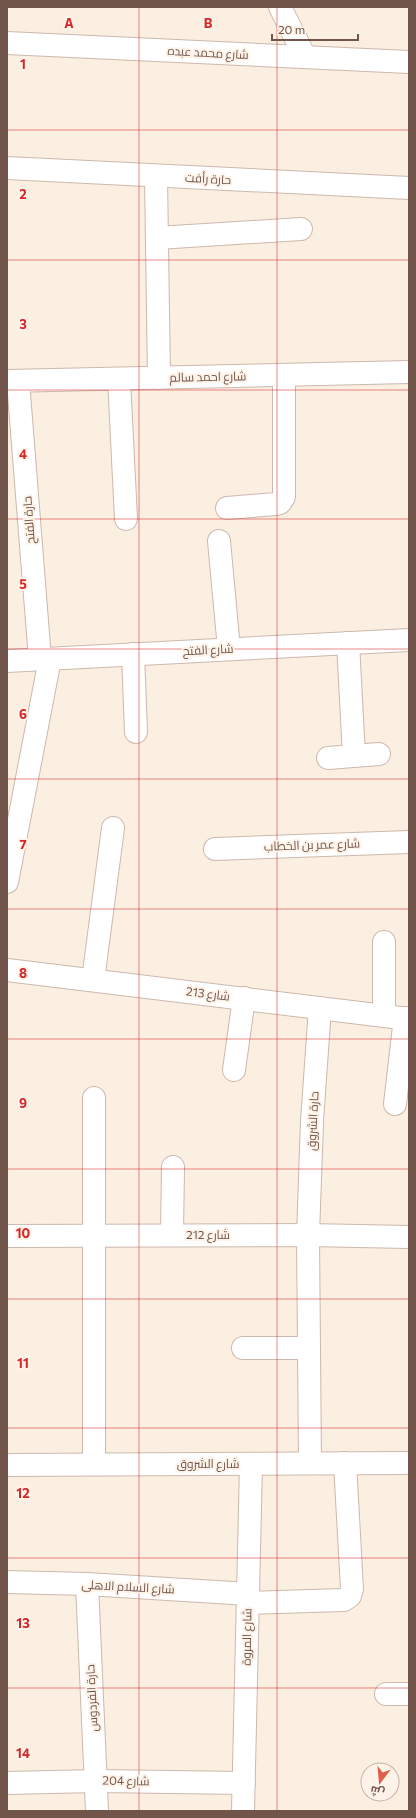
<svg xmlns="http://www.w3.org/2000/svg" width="416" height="1818" font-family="Commissioner,Cairo,sans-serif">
<rect width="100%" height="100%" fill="#fbefe2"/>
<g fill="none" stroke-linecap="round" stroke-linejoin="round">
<g stroke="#cdb8ad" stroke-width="24">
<g id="street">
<path d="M 280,7 L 305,57"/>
<path d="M 7,43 L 409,62"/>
<path d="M 7,168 L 409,188"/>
<path d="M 156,177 L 159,378"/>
<path d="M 157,238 L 301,229"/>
<path d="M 119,379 L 126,519"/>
<path d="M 7,381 L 409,372"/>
<path d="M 18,381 L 40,659"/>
<path d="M 227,508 L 276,504 L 280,503 L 284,497 L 284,375"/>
<path d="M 219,541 L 229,649"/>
<path d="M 348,643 L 354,756"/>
<path d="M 133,654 L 136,732"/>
<path d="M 7,661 L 409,640"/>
<path d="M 328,758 L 379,754"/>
<path d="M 215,849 L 409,842"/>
<path d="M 7,882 L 50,659"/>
<path d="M 7,970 L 409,1019"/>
<path d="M 93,980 L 113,828"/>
<path d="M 384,1015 L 384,942"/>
<path d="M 234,1070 L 244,998"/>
<path d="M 395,1104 L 405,1018"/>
<path d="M 172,1235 L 173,1167"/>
<path d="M 7,1236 L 308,1235 L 409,1237"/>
<path d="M 243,1348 L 309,1348"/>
<path d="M 310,1463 L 308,1235 L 312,1121 L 320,1008"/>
<path d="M 94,1464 L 94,1098"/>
<path d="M 7,1465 L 409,1463"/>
<path d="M 7,1582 L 87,1584 L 249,1594"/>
<path d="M 87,1584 L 97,1811"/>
<path d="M 248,1603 L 344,1600 L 350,1596 L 352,1589 L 345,1463"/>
<path d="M 386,1694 L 409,1694"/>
<path d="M 7,1783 L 96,1781 L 244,1783"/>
<path d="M 243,1811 L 251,1464"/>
</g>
</g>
<use href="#street" stroke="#fff" stroke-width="22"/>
</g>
<path fill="none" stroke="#d62828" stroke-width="1" stroke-opacity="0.55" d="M 139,7 L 139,1811M 277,7 L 277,1811M 7,130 L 409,130M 7,260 L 409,260M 7,390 L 409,390M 7,519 L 409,519M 7,649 L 409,649M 7,779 L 409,779M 7,909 L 409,909M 7,1039 L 409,1039M 7,1169 L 409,1169M 7,1299 L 409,1299M 7,1428 L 409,1428M 7,1558 L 409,1558M 7,1688 L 409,1688"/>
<g text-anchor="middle" stroke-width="4" stroke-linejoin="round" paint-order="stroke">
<g font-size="12" fill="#71544a" stroke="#fef3e8">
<text transform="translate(208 53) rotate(3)" y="4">شارع محمد عبده</text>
<text transform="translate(208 179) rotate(3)" y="4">حارة رأفت</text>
<text transform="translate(208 377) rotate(-1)" y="4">شارع احمد سالم</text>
<text transform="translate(29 520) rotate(-94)" y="4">حارة الفتح</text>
<text transform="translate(208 650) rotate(-3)" y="4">شارع الفتح</text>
<text transform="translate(312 845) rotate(-2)" y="4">شارع عمر بن الخطاب</text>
<text transform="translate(208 994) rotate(7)" y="4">شارع 213</text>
<text transform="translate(313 1121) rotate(-87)" y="4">حارة الشروق</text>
<text x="208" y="1239">شارع 212</text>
<text x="208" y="1468">شارع الشروق</text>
<text transform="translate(128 1587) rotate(3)" y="4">شارع السلام الاهلى</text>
<text transform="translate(247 1637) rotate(-89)" y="4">شارع المروة</text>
<text transform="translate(92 1698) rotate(-93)" y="4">حارة الفردوس</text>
<text transform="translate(126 1781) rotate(1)" y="4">شارع 204</text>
</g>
</g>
<g font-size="13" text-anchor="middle" font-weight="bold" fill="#d62828" stroke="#fef3e8" stroke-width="4" stroke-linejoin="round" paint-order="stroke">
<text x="69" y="28">A</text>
<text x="208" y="28">B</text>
<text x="23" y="69">1</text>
<text x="23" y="199">2</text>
<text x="23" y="329">3</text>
<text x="23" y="459">4</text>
<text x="23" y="589">5</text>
<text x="23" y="719">6</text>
<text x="23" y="849">7</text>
<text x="23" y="978">8</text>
<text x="23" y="1108">9</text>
<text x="23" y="1238">10</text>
<text x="23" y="1368">11</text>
<text x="23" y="1498">12</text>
<text x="23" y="1628">13</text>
<text x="23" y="1758">14</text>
</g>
<rect width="416" height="1818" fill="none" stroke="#71544a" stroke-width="16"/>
<g transform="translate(380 1782) rotate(196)"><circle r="19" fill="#fef3e8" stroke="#c6b3a9"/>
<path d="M0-3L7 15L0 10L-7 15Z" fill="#df5f4d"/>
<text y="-6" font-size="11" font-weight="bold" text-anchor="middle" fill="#71544a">ش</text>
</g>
<path d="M272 34v6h86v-6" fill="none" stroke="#71544a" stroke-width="2"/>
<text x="278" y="34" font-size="12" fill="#71544a" stroke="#fef3e8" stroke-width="3" paint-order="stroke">20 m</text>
</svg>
